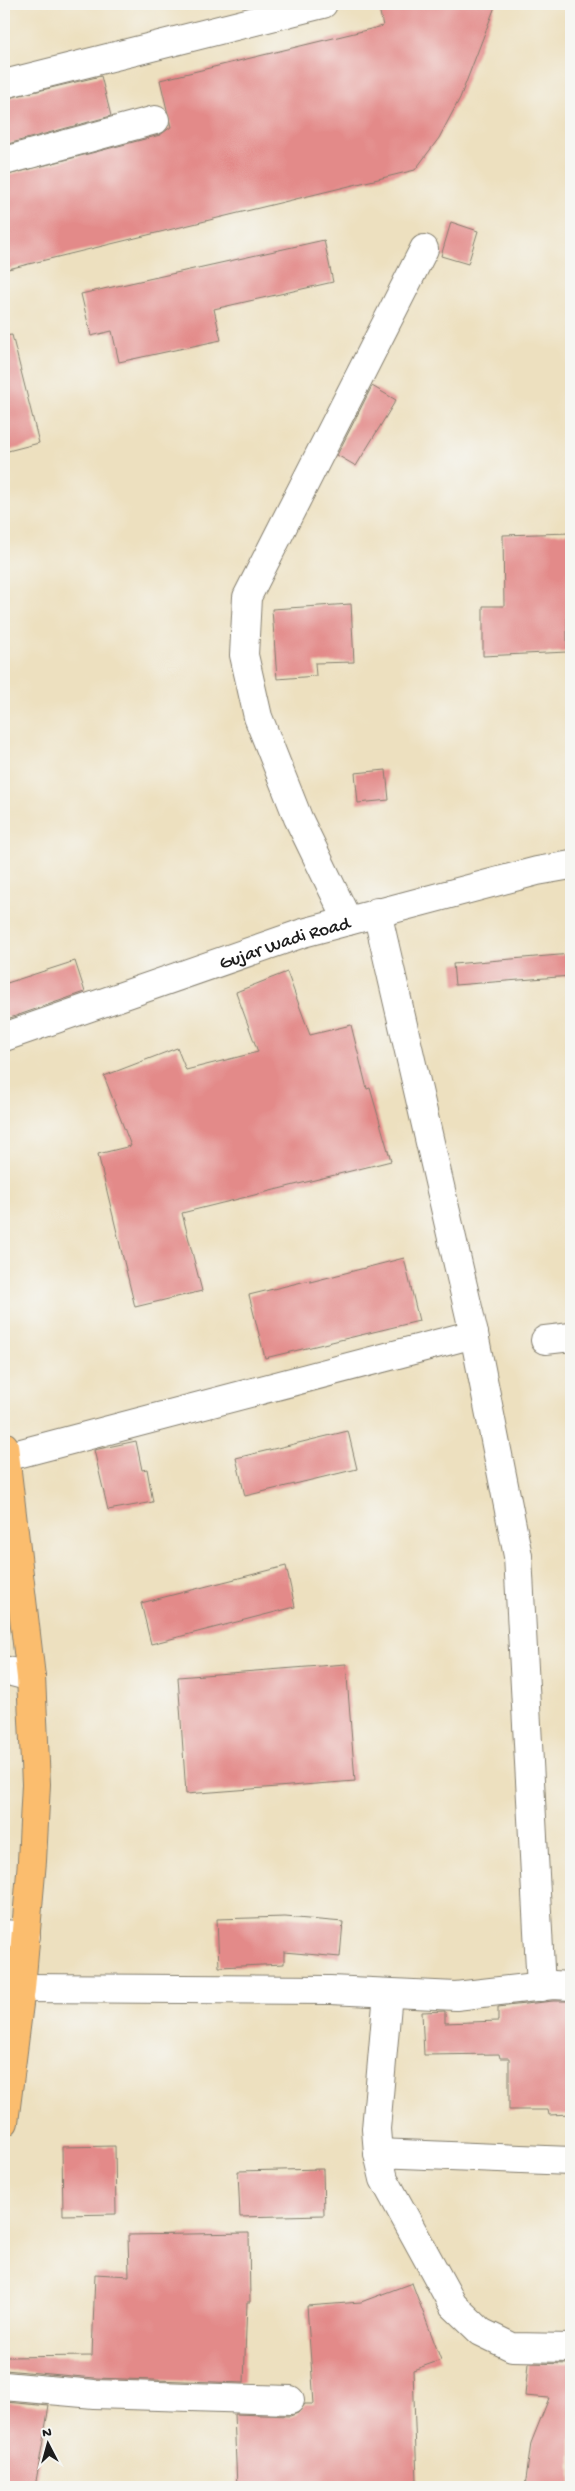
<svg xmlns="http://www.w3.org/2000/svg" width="575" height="2491" font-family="'Gochi Hand',sans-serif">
<rect width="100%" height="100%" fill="#f6f6f2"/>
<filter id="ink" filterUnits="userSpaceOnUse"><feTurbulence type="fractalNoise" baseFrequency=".02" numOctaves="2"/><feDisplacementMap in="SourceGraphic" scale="10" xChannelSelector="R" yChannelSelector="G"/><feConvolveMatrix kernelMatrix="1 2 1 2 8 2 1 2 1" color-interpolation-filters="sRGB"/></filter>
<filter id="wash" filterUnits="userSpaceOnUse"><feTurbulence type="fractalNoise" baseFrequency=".0096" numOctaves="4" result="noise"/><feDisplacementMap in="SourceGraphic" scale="20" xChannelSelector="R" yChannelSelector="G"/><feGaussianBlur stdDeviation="1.12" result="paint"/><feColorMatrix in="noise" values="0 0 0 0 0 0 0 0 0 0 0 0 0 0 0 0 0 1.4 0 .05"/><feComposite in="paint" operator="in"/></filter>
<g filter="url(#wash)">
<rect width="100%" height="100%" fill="#ede0bf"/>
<g id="blocks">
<g fill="#e38a89">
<path d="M 378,4 L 496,4 L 460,98 L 439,138 L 415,170 L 4,270 L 4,176 L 160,135 L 171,127 L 160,80 L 383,26 Z"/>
<path d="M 101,76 L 111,116 L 4,145 L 4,99 Z"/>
<path d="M 451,222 L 478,231 L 468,264 L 441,256 Z"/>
<path d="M 324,240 L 333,282 L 214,309 L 221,340 L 119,362 L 112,331 L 91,336 L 81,294 Z"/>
<path d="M 12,335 L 39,443 L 4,452 L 4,336 Z"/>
<path d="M 372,386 L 396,400 L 356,466 L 337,455 Z"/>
<path d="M 571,533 L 571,598 L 567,598 L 567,652 L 483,656 L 483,606 L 504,606 L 503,535 Z"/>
<path d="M 351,604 L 354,662 L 315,663 L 316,676 L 277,679 L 272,609 Z"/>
<path d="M 386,770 L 389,800 L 358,803 L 355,773 Z"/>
<path d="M 571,954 L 571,976 L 455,985 L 453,964 Z"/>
<path d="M 75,961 L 85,992 L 10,1018 L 4,1015 L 4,984 Z"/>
<path d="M 287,972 L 310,1035 L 351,1025 L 367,1089 L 370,1088 L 391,1161 L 182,1213 L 202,1291 L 135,1307 L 98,1154 L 131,1146 L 104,1076 L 177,1048 L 186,1070 L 258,1052 L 236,992 Z"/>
<path d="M 404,1258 L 419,1321 L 265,1358 L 249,1295 L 310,1280 L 310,1282 Z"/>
<path d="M 348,1431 L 357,1469 L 245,1496 L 236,1458 Z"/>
<path d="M 136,1441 L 142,1470 L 147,1469 L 153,1502 L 108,1510 L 94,1450 Z"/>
<path d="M 286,1566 L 295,1607 L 151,1644 L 141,1603 Z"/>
<path d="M 346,1664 L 355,1781 L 186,1794 L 178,1677 Z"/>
<path d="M 285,1917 L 343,1922 L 340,1957 L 284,1952 L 284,1964 L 219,1967 L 217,1919 Z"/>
<path d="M 553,2001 L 571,2001 L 571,2114 L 549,2115 L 548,2110 L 509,2110 L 509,2058 L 500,2058 L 499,2054 L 424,2055 L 422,2012 L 445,2011 L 445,2023 L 498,2021 L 498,2007 Z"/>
<path d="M 115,2146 L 116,2214 L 63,2215 L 62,2147 Z"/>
<path d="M 323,2169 L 324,2215 L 240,2217 L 238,2171 Z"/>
<path d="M 249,2233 L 250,2302 L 247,2302 L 244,2383 L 95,2378 L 5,2370 L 5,2357 L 92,2356 L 95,2274 L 129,2276 L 128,2235 Z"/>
<path d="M 412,2283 L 441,2360 L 413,2370 L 417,2481 L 237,2487 L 234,2414 L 290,2416 L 298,2413 L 305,2404 L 314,2404 L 307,2306 L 361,2302 Z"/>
<path d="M 528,2363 L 571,2364 L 571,2487 L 525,2487 L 531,2443 L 549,2398 L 525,2396 Z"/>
<path d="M 5,2402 L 49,2406 L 35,2487 L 4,2487 Z"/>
</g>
</g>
</g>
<g filter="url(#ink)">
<use href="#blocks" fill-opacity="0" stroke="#847e6e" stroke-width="1"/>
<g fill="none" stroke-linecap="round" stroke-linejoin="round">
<g stroke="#847e6e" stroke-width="30">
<g id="minor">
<path d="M 4,84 L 323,4"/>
<path d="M 4,161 L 155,120"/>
<path d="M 377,912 L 474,1334 L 518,1556 L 541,1987"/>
<path d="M 348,921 L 298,818 L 258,717 L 244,655 L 247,597 L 424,249"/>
<path id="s1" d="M 4,1037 L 303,933 L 537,871 L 571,865"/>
<path d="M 545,1340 L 571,1337"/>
<path d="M 6,1457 L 474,1334"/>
<path d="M 4,1670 L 31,1677"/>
<path d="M 4,1934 L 26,1936"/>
<path d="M 21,1988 L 330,1990 L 456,1996 L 553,1985 L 571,1986"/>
<path d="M 388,1993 L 376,2129 L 378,2153 L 384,2179 L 453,2305 L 481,2332 L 512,2347 L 571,2348"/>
<path d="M 378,2153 L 571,2161"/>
<path d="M 4,2386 L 94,2394 L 290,2400"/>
</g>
</g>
<g stroke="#847e6e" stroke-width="30">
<path id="highway" d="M 4,1446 L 31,1677 L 36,1784 L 32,1861 L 21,1988 L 4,2122"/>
</g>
<use href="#minor" stroke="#fff" stroke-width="28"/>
<use href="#highway" stroke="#fbbd6e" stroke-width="28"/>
</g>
</g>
<g text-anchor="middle" stroke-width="5" stroke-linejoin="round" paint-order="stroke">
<g font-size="19" fill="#1c1c1c" stroke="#f6f6f2">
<text dy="7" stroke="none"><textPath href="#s1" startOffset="296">Gujar Wadi Road</textPath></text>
</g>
</g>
<rect width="575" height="2491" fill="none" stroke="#f6f6f2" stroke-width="20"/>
<g transform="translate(48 2444) rotate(354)" stroke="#f6f6f2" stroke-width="4" paint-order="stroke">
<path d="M0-4L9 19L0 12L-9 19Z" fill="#1c1c1c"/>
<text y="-8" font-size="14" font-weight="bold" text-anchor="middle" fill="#1c1c1c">N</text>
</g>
</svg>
